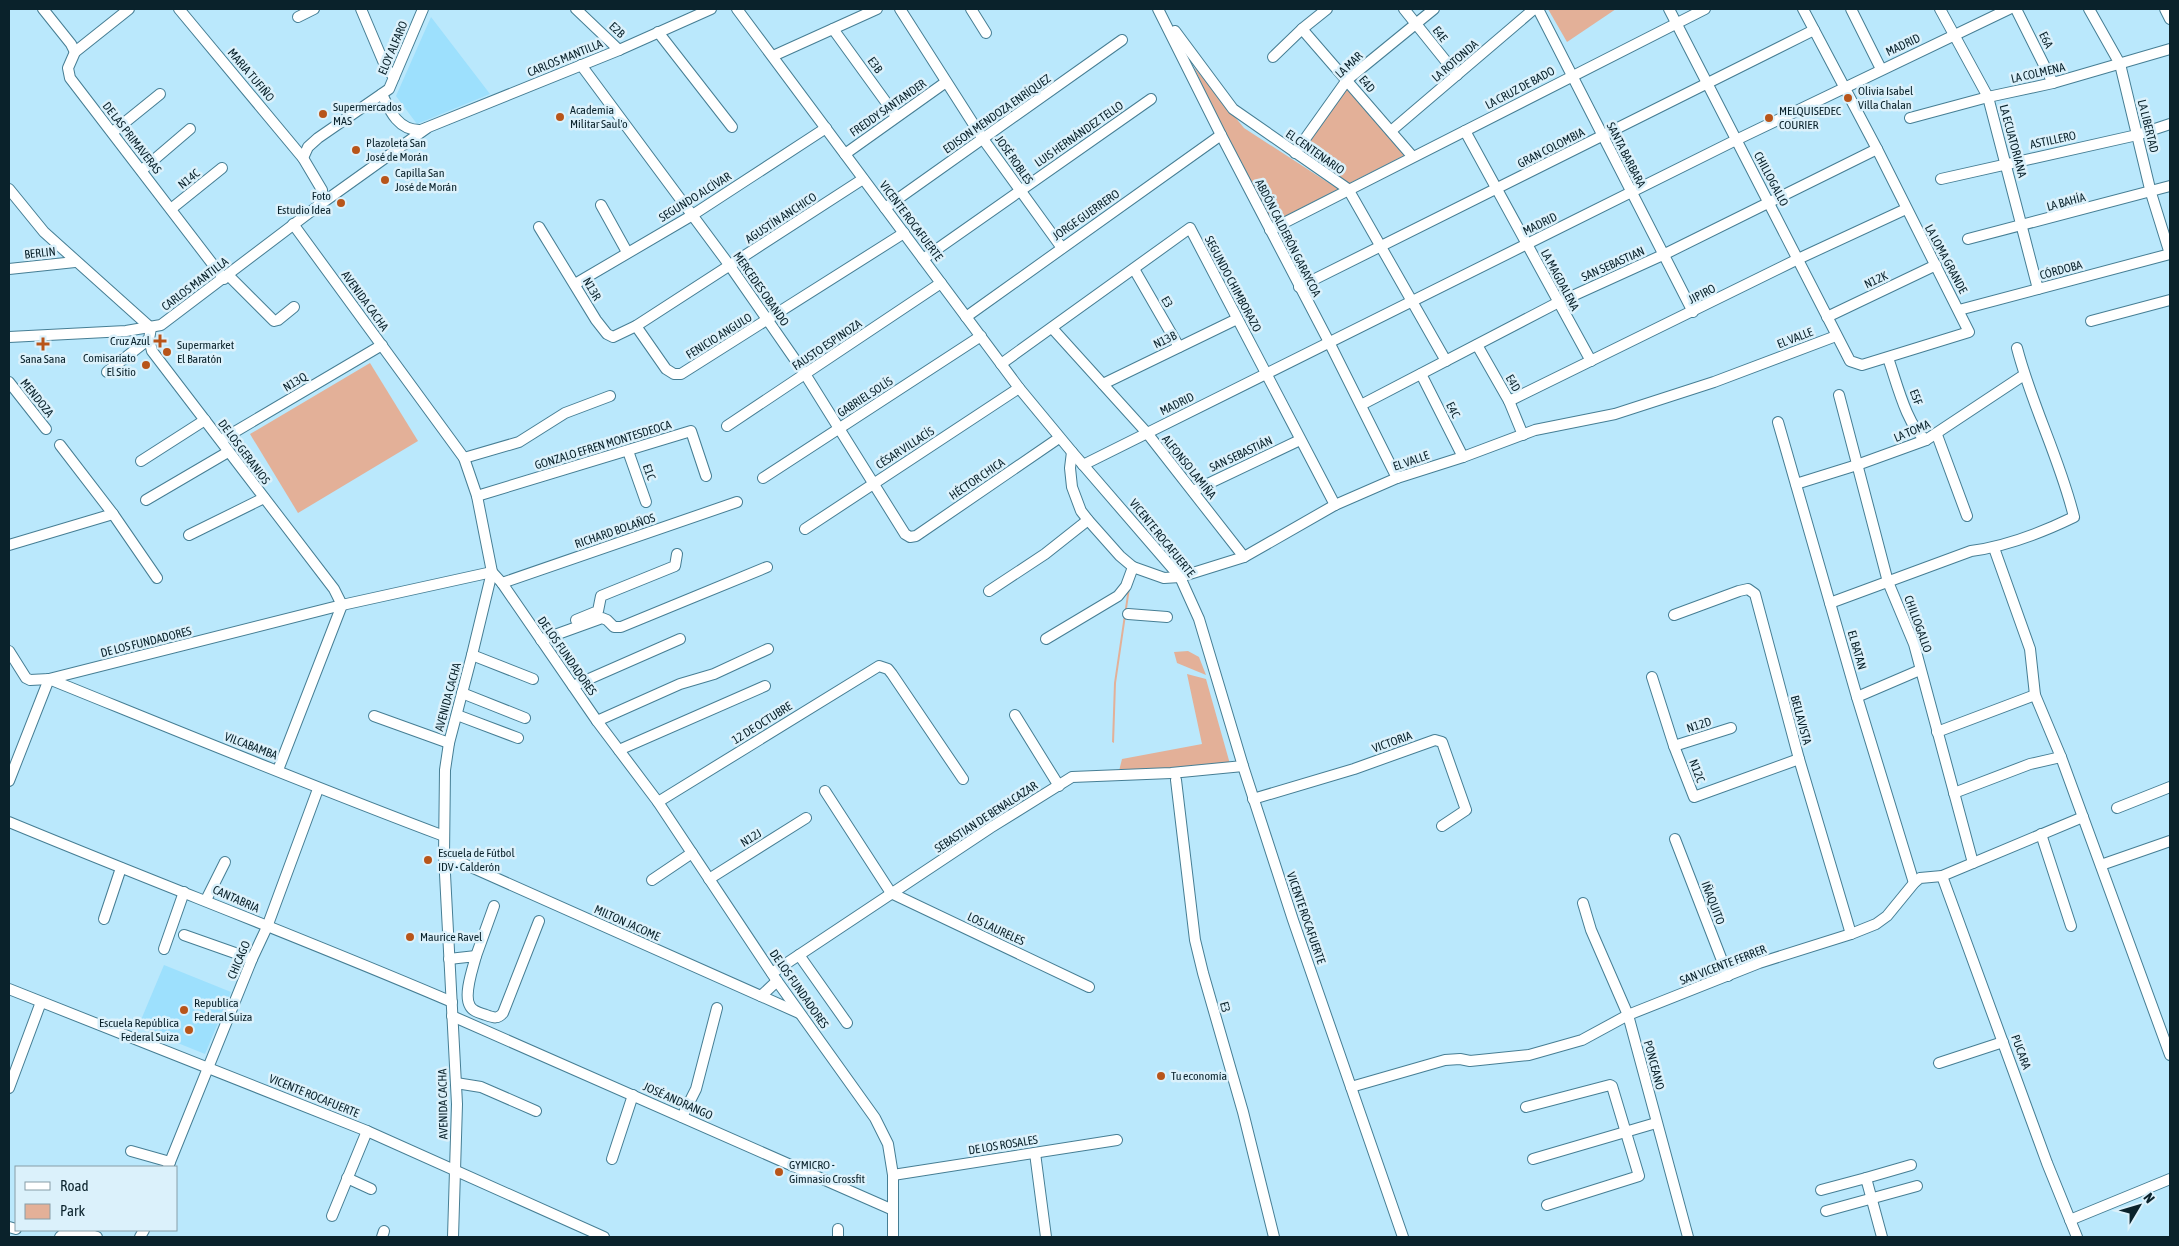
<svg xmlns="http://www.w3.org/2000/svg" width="2179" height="1246" font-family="'Asap Condensed',sans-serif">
<rect width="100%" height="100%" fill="#bae8fc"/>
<g fill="#9de0fd">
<path d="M 431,17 L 490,94 L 417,124 L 396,96 Z"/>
<path d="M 164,965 L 231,992 L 205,1054 L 138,1027 Z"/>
</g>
<g fill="#e3b098">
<path d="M 1548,9 L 1616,9 L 1567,42 Z"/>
<path d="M 1194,67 L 1244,128 L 1338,189 L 1272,223 L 1224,132 Z"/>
<path d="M 1347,86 L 1405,155 L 1348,184 L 1300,152 Z"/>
<path d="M 370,363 L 418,441 L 298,513 L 250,434 Z"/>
<path d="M 1128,588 L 1130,588 L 1116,683 L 1114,743 L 1112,742 L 1114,683 Z"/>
<path d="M 1188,651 L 1199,657 L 1206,675 L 1177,663 L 1174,652 Z"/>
<path d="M 1187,674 L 1206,679 L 1230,764 L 1172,778 L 1118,775 L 1122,759 L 1202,744 Z"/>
</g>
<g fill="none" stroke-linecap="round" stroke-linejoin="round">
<g stroke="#467e94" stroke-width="12">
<g id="minor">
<path d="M 43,9 L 71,44 L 75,52"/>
<path d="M 129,9 L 75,52 L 68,68 L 70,78 L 224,279"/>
<path d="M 179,9 L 303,158 L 322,190 L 321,200 L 318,206"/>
<path d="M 361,9 L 386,68 L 394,77"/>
<path d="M 576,9 L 619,50"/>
<path d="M 737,9 L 1019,388 L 1072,452 L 1180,577 L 1199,619 L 1243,766 L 1293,920 L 1403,1237"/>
<path d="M 900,9 L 983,139 L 1062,248"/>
<path d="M 971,9 L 986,33"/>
<path d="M 1158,9 L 1221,135 L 1329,342 L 1397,478"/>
<path d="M 1404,9 L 1457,75"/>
<path d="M 1538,9 L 1693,312"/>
<path d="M 1669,9 L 1850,361 L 1862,365 L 1969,332 L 1877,149 L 1803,9"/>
<path d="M 1851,9 L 1881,69"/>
<path d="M 1940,9 L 1988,97 L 2038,289"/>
<path d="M 2016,9 L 2053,83"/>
<path d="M 2089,9 L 2120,64 L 2151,193 L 2170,254"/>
<path d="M 2165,9 L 2170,19"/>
<path d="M 298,17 L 314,9"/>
<path d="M 833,29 L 896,116"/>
<path d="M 1302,29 L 1412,156"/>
<path d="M 1175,31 L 1233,109 L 1348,189 L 1446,361"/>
<path d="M 658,32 L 732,127"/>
<path d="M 773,56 L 877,9"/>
<path d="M 1273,57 L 1302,29 L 1327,9"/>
<path d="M 581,65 L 730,266 L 805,374 L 905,534 L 910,537 L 916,536 L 1059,438"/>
<path d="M 382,94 C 390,112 399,131 421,130 L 619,50 L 711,9"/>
<path d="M 1910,118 L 1988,97 L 2053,83 L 2170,49"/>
<path d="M 1391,131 L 1534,9"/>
<path d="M 1465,131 L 1591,361"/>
<path d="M 113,132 L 160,94"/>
<path d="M 1295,153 L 1347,80 L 1434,9"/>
<path d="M 845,154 L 946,82"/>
<path d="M 303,158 L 308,147 L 318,138 L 389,89 L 423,9"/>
<path d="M 142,170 L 190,129"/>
<path d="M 1941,179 L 2137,135 L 2170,124"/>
<path d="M 9,189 L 44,232 L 151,328"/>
<path d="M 601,205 L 627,252"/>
<path d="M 885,208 L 1122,40"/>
<path d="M 171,209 L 222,168"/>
<path d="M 293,224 L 464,458 L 477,496 L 492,572 L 472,655 L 449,743 L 445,770 L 444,855 L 457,1104 L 453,1237"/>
<path d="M 539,227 L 596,320 L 607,334 L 613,337 L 636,326 L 863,179"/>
<path d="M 1270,230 L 1705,9"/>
<path d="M 1968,239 L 2170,186"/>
<path d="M 923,259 L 1151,99"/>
<path d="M 9,269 L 75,262"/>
<path d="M 1134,269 L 1179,347"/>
<path d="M 229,276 L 274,321 L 278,320 L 294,307"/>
<path d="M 575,284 L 691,216 L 826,128"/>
<path d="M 1299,287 L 1814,30"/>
<path d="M 1959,310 L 2170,254"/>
<path d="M 966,317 L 1221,135"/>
<path d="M 1827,317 L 1936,265"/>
<path d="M 2091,321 L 2170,300"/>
<path d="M 636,326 L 666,369 L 674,374 L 681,374 L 904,233"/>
<path d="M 151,328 L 149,339 L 152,351 L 334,589 L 342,605 L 278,770"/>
<path d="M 1052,328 L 1147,433 L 1244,557"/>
<path d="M 9,337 L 126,331 L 161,325 L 318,206 L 427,128"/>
<path d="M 1477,345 L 1509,401 L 1523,435"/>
<path d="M 1888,358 C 1896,380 1907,427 1926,440"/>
<path d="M 1001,364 L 1190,228 L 1335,505"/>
<path d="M 107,372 L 149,339"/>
<path d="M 1421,374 L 1463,457"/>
<path d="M 9,382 L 46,429"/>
<path d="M 1103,384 L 1237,319"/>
<path d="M 1839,395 L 1888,582 L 1914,644 L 1973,863"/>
<path d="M 1509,401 L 1798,259 L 1906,209"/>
<path d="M 1361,405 L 1557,303 L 1665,254 L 1877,149"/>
<path d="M 1778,422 L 1857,697 L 1914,883"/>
<path d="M 727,426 L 941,283"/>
<path d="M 1937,435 L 1967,516"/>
<path d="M 221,440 L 382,345"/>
<path d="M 60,445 L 113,514 L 157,578"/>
<path d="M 628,451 L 646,502"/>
<path d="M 1072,452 L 1070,468 L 1072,487 L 1081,511 L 1088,520 L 1120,556 L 1133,567 L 1164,578 L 1180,577 L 1244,557 L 1335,505 L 1397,478 L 1463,457 L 1535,430 L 1615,414 L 1714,382 L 1836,336"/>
<path d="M 464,458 L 519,442 L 565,413 L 610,396"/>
<path d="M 141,461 L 205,420"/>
<path d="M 1083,465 L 1736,140 L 2009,9"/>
<path d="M 763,478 L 981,336"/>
<path d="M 1796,484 L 1857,465 L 1926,440 L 2024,375"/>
<path d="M 1193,491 L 1300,440"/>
<path d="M 477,496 L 691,431 L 706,476"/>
<path d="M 146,500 L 228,452"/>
<path d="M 805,529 L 1019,388"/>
<path d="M 189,535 L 264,498"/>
<path d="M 9,545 L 113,514"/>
<path d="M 1994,548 L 2030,649 L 2035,695 L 2061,757 L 2170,1055"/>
<path d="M 502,583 L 737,502"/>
<path d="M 989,591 L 1045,554 L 1088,520"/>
<path d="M 1830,603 L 1971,551 C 2008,546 2041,533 2074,517 C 2060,459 2032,406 2017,348"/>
<path d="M 1128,614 L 1167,617"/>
<path d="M 1674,615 L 1739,591 L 1748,589 L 1755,594 L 1799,759 L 1851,934"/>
<path d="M 576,620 L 598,611 L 601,596 L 675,566 L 677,554"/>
<path d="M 1046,639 L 1118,596 L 1126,586 L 1133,567"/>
<path d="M 541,640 L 602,618 L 607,620 L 614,627 L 621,627 C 670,607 718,587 767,567"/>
<path d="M 9,651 L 26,678 L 30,680 L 49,679 L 342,605 L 492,572 L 502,583 L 597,721 L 658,802 L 777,981 L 875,1118 L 888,1144 L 893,1175 L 893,1237"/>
<path d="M 472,655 L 533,679"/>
<path d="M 1652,677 L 1674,746 L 1694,797 L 1799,759"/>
<path d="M 49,679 C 180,732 311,786 444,836"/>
<path d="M 573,686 L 680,639"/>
<path d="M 462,693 L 525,718"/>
<path d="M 1857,697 L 1920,670"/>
<path d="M 457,715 L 518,738"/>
<path d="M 1015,715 L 1059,786"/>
<path d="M 374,716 L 449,743"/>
<path d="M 597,721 L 680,684 L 714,674 L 768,649"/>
<path d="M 1937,732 L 2035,695"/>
<path d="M 1674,746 L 1731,728"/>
<path d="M 619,750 L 765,686"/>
<path d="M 1176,780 L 1195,940 L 1203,973 L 1243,1112 L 1274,1237"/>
<path d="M 9,781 L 49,679"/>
<path d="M 825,791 L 891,893 L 1089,987"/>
<path d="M 1954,793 L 2030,764 L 2061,757"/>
<path d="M 1253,799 L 1354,769 L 1435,740 L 1442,742 L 1466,810 L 1442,826"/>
<path d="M 658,802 L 879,666 L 888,669 L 892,674 L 963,779"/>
<path d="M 2117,808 L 2170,787"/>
<path d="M 9,822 C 156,883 305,939 452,1002"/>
<path d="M 2041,834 L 2071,926"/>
<path d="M 1675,839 L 1728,976"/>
<path d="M 444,855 L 799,1013"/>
<path d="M 2101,865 L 2170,841"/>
<path d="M 1942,876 L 2047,1163 L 2077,1237"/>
<path d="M 709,879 L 806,818"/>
<path d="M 652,880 L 692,853"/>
<path d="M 206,900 L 225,862"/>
<path d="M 1583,903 L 1591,930 L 1628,1015 L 1688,1237"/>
<path d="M 104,919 L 121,868"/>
<path d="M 184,935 L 252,959"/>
<path d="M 164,949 L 184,892"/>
<path d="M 799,955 L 847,1023"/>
<path d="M 476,956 L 494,906"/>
<path d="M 449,959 L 476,956 C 473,968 463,995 470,1006 C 473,1012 481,1013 486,1015 C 494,1018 498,1019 503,1013 L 539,921"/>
<path d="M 772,973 L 990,828 L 1072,777 L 1171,773 L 1243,766"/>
<path d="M 9,989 L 367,1131 L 604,1237"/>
<path d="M 761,996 L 777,981"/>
<path d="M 452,1016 L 893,1210"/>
<path d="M 1939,1063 L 2003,1042"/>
<path d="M 456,1083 L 481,1087 L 536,1111"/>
<path d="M 1351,1087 L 1445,1060 L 1460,1059 L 1470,1061 L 1529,1055 L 1582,1040 L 1628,1015 L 1759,963 L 1851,934 L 1876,924 L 1887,916 L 1914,883 L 1920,878 L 1942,876 L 2083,817"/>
<path d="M 9,1088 L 41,1002"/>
<path d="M 1526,1107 L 1610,1085 L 1612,1086 L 1639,1176 L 1547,1205"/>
<path d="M 682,1117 L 696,1089 L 717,1008"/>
<path d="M 131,1151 L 170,1162"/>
<path d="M 1035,1153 L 1046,1237"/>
<path d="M 612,1159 L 633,1095"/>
<path d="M 1533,1159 L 1656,1123"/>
<path d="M 168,1167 L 252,959 L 267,927 L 318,789"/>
<path d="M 893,1175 L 1117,1140"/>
<path d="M 347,1178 L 371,1189"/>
<path d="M 1866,1178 L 1911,1165"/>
<path d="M 1821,1190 L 1866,1178 L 1882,1237"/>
<path d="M 1826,1211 L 1917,1186"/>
<path d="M 332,1216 L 367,1131"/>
<path d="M 2070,1220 L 2170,1179"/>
<path d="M 9,1227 L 16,1229"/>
<path d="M 60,1237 C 69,1226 86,1233 97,1237"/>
<path d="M 140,1237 L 144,1230"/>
<path d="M 382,1237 L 384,1231"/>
<path d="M 838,1237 L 838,1229"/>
</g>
</g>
<use href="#minor" stroke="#fff" stroke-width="10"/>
</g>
<g fill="#b8551a" stroke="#dbf1fb" stroke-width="2">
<circle cx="1848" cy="98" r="5"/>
<circle cx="323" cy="114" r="5"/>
<circle cx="560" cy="117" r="5"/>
<circle cx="1769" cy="118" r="5"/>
<circle cx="356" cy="150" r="5"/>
<circle cx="385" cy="180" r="5"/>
<circle cx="341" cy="203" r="5"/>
<path d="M157.5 333.5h5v5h5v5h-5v5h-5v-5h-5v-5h5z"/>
<path d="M40.5 336.5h5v5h5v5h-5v5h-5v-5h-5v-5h5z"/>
<circle cx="167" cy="352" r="5"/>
<circle cx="146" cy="365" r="5"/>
<circle cx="428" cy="860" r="5"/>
<circle cx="410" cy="937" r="5"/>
<circle cx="184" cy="1010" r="5"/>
<circle cx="189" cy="1030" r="5"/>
<circle cx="1161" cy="1076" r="5"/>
<circle cx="779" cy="1172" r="5"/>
</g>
<g text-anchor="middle" stroke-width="5" stroke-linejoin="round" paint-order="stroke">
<g font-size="12" fill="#0a222b" stroke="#dbf1fb">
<text transform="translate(617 30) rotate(43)" y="4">E2B</text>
<text transform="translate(1440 34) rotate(52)" y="4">E4E</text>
<text transform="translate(2046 40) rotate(64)" y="4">E6A</text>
<text transform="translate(1903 45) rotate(-25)" y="4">MADRID</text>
<text transform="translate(393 48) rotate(-67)" y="4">ELOY ALFARO</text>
<text transform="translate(565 58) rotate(-22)" y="4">CARLOS MANTILLA</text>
<text transform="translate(1455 61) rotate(-41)" y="4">LA ROTONDA</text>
<text transform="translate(875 65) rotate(54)" y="4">E3B</text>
<text transform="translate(1349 65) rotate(-43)" y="4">LA MAR</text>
<text transform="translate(2038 73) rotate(-13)" y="4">LA COLMENA</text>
<text transform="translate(251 75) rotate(50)" y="4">MARIA TUFIÑO</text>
<text transform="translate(1367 84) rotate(49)" y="4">E4D</text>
<text transform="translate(1520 88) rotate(-28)" y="4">LA CRUZ DE BADO</text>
<text transform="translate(888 108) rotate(-35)" y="4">FREDDY SANTANDER</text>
<text transform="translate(997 114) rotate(-35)" y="4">EDISON MENDOZA ENRÍQUEZ</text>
<text transform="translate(2148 126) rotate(76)" y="4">LA LIBERTAD</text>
<text transform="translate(1079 134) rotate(-35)" y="4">LUIS HERNÁNDEZ TELLO</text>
<text transform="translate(132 138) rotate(52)" y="4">DE LAS PRIMAVERAS</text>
<text transform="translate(2053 140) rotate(-12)" y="4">ASTILLERO</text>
<text transform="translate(2013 141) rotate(75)" y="4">LA ECUATORIANA</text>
<text transform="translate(1551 148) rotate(-27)" y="4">GRAN COLOMBIA</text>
<text transform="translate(1315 152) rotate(35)" y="4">EL CENTENARIO</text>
<text transform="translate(1626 155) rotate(63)" y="4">SANTA BARBARA</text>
<text transform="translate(1014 160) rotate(55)" y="4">JOSÉ ROBLES</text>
<text transform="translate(189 179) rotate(-39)" y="4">N14C</text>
<text transform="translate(1771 179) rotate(62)" y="4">CHILLOGALLO</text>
<text transform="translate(695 197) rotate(-32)" y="4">SEGUNDO ALCÍVAR</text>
<text transform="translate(2066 202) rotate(-15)" y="4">LA BAHÍA</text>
<text transform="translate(1086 215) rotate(-35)" y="4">JORGE GUERRERO</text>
<text transform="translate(781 218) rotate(-33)" y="4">AGUSTÍN ANCHICO</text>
<text transform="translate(911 221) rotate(53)" y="4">VICENTE ROCAFUERTE</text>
<text transform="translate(1540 224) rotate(-26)" y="4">MADRID</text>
<text transform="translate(1288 238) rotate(63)" y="4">ABDÓN CALDERÓN GARAYCOA</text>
<text transform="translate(40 253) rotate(-6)" y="4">BERLIN</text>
<text transform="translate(1946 259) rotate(62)" y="4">LA LOMA GRANDE</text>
<text transform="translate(1613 264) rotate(-24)" y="4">SAN SEBASTIAN</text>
<text transform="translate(2061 270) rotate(-15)" y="4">CÓRDOBA</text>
<text transform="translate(1560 280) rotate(62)" y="4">LA MAGDALENA</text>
<text transform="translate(1876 280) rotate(-25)" y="4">N12K</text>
<text transform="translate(195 284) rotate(-37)" y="4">CARLOS MANTILLA</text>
<text transform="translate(1233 284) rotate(62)" y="4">SEGUNDO CHIMBORAZO</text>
<text transform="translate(592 289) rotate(60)" y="4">N13R</text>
<text transform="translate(761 289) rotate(55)" y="4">MERCEDES OBANDO</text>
<text transform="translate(1702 294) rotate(-27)" y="4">JIPIRO</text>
<text transform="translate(365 301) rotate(54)" y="4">AVENIDA CACHA</text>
<text transform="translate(1167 302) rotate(60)" y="4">E3</text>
<text transform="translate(719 336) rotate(-32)" y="4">FENICIO ANGULO</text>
<text transform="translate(1795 338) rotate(-21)" y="4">EL VALLE</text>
<text transform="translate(1165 340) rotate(-26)" y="4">N13B</text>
<text transform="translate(827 345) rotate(-34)" y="4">FAUSTO ESPINOZA</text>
<text transform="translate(295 382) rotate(-31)" y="4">N13Q</text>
<text transform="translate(1513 383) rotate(60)" y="4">E4D</text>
<text transform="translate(865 397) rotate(-33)" y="4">GABRIEL SOLÍS</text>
<text transform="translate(1916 397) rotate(69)" y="4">E5F</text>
<text transform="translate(37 398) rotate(51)" y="4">MENDOZA</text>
<text transform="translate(1177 404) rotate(-26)" y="4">MADRID</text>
<text transform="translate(1453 410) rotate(63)" y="4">E4C</text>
<text transform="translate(1912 431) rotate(-23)" y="4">LA TOMA</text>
<text transform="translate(603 445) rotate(-17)" y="4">GONZALO EFREN MONTESDEOCA</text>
<text transform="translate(905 448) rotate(-33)" y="4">CÉSAR VILLACÍS</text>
<text transform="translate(244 452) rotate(53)" y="4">DE LOS GERANIOS</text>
<text transform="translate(1241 454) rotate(-25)" y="4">SAN SEBASTIÁN</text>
<text transform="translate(1411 461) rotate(-19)" y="4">EL VALLE</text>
<text transform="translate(1189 467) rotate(51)" y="4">ALFONSO LAMIÑA</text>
<text transform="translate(649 472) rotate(70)" y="4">E1C</text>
<text transform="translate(977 479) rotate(-34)" y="4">HÉCTOR CHICA</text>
<text transform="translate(615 531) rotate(-19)" y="4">RICHARD BOLAÑOS</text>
<text transform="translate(1162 538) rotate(51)" y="4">VICENTE ROCAFUERTE</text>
<text transform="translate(1918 624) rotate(70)" y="4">CHILLOGALLO</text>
<text transform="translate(146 642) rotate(-14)" y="4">DE LOS FUNDADORES</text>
<text transform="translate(1857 650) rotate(74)" y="4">EL BATAN</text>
<text transform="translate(567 656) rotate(55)" y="4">DE LOS FUNDADORES</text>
<text transform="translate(448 697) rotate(-75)" y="4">AVENIDA CACHA</text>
<text transform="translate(1801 720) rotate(75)" y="4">BELLAVISTA</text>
<text transform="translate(762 723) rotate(-32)" y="4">12 DE OCTUBRE</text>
<text transform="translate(1699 725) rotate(-18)" y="4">N12D</text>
<text transform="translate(1392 742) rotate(-20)" y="4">VICTORIA</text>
<text transform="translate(251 746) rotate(21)" y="4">VILCABAMBA</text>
<text transform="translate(1697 771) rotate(69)" y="4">N12C</text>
<text transform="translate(986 817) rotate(-33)" y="4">SEBASTIAN DE BENALCAZAR</text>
<text transform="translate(751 838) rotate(-32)" y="4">N12J</text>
<text transform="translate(236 899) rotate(24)" y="4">CANTABRIA</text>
<text transform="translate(1713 903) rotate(69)" y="4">IÑAQUITO</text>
<text transform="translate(1306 918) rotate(71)" y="4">VICENTE ROCAFUERTE</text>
<text transform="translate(627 923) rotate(24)" y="4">MILTON JACOME</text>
<text transform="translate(996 929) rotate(25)" y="4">LOS LAURELES</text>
<text transform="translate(239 960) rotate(-67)" y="4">CHICAGO</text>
<text transform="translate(1723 965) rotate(-21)" y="4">SAN VICENTE FERRER</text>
<text transform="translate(799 989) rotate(55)" y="4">DE LOS FUNDADORES</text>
<text transform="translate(1225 1007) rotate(74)" y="4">E3</text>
<text transform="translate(2021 1052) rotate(70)" y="4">PUCARA</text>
<text transform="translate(1654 1065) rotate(75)" y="4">PONCEANO</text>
<text transform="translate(314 1096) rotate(22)" y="4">VICENTE ROCAFUERTE</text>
<text transform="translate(678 1101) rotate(24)" y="4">JOSÉ ANDRANGO</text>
<text transform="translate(443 1104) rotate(-91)" y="4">AVENIDA CACHA</text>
<text transform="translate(1003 1145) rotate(-9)" y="4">DE LOS ROSALES</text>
</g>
<g font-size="12" fill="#0a222b" stroke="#dbf1fb" text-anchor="start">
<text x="1858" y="95">Olivia Isabel<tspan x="1858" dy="14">Villa Chalan</tspan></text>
<text x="333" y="111">Supermercados<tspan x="333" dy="14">MAS</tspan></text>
<text x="570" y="114">Academia<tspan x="570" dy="14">Militar Saul'o</tspan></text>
<text x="1779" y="115">MELQUISEDEC<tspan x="1779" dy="14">COURIER</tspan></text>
<text x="366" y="147">Plazoleta San<tspan x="366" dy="14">José de Morán</tspan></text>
<text x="395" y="177">Capilla San<tspan x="395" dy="14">José de Morán</tspan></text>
<text x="331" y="200" text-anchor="end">Foto<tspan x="331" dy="14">Estudio Idea</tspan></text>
<text x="150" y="345" text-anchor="end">Cruz Azul</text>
<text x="177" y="349">Supermarket<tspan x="177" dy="14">El Baratón</tspan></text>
<text x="136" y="362" text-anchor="end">Comisariato<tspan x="136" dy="14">El Sitio</tspan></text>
<text x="43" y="363" text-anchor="middle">Sana Sana</text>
<text x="438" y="857">Escuela de Fútbol<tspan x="438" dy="14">IDV - Calderón</tspan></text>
<text x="420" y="941">Maurice Ravel</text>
<text x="194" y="1007">Republica<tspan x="194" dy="14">Federal Suiza</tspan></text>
<text x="179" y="1027" text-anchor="end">Escuela República<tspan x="179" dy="14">Federal Suiza</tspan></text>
<text x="1171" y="1080">Tu economía</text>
<text x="789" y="1169">GYMICRO -<tspan x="789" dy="14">Gimnasio Crossfit</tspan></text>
</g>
</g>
<rect width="2179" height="1246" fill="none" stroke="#0a222b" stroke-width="20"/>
<rect x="15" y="1166" width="162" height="65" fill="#dbf1fb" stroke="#879ea8"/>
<rect x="25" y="1182" width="25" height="8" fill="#ffffff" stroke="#879ea8"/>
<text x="60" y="1191" font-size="15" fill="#0a222b">Road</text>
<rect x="25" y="1204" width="25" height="15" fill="#e3b098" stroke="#879ea8"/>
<text x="60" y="1216" font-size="15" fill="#0a222b">Park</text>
<g transform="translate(2139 1206) rotate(52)" stroke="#dbf1fb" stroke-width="4" paint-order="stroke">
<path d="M0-4L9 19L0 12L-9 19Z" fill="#0a222b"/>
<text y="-8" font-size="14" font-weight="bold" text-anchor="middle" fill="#0a222b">N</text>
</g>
</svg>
